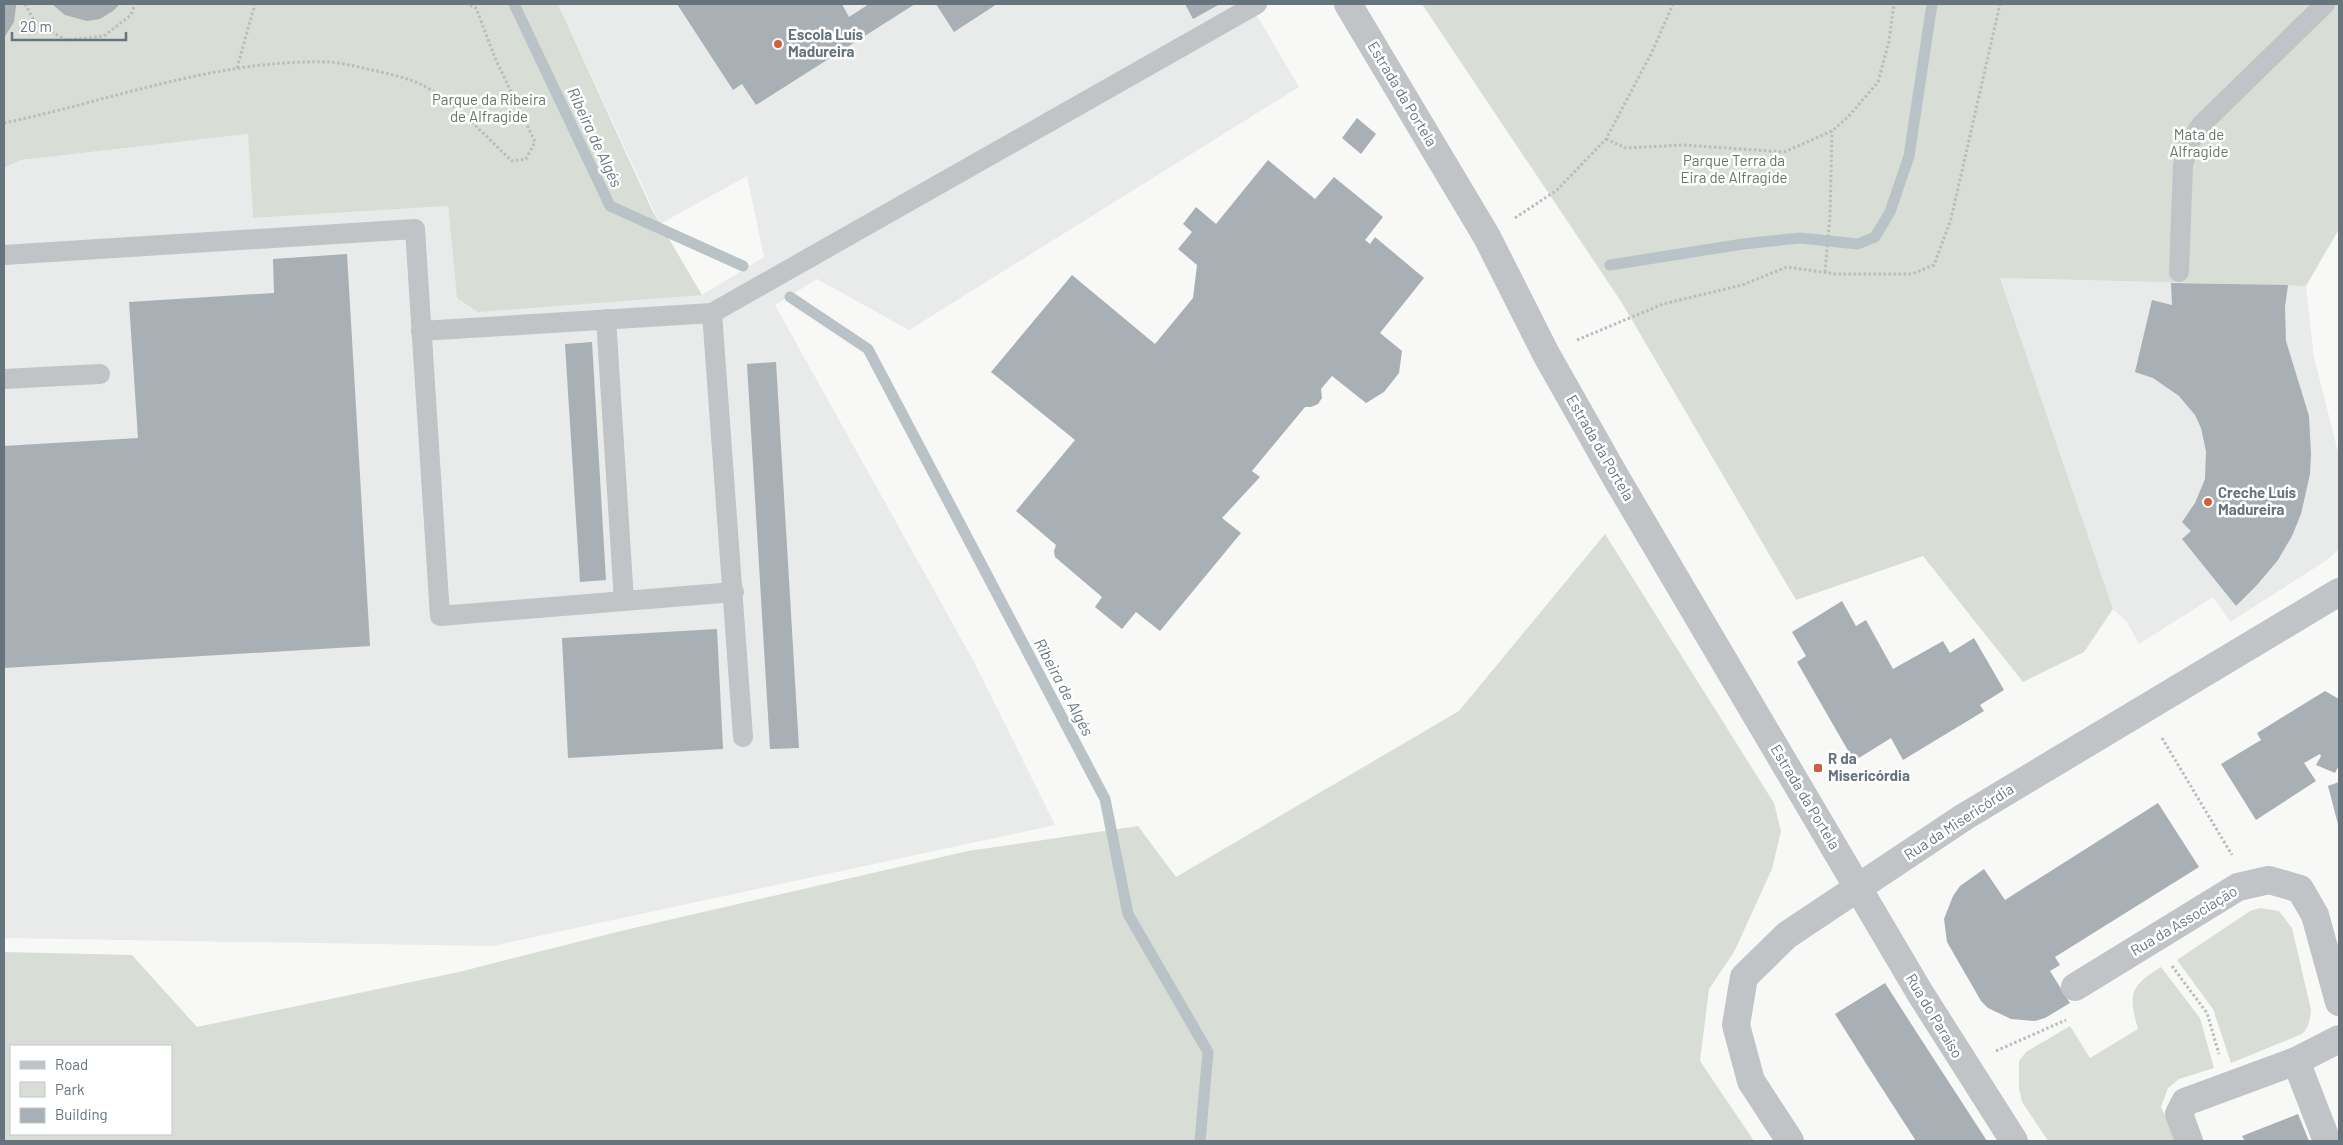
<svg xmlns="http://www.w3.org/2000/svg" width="2343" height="1145" font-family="Barlow,sans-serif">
<rect width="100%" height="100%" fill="#f8f8f6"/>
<g fill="#e9eaea">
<path d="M 558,4 L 1250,4 L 1299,87 L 909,330 L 817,279 L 775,305 L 974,662 L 1055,825 L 492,946 L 4,938 L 4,168 L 21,160 L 248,134 L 253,218 L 448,206 L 457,298 L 702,295 L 764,257 L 747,176 L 660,224 Z"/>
<path d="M 2000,278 L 2306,286 L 2314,357 L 2339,456 L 2339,548 L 2337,551 L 2327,560 L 2230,622 L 2213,597 L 2139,644 L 2127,622 L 2113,609 Z"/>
</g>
<g fill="#d8ddd6" fill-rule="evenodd">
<path d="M 4,4 L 558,4 L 652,210 L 702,295 L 478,312 L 457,298 L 448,206 L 253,218 L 248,134 L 21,160 L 4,168 Z"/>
<path d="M 1422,4 L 2339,4 L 2339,229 L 2306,286 L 2000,278 L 2113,609 L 2084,652 L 2023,682 L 1923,556 L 1796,600 L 1622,303 Z"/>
<path d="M 1605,534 L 1774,803 L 1781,831 L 1772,869 L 1734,952 L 1709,989 L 1700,1061 L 1754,1141 L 4,1141 L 4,952 L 132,955 L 197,1027 L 459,972 L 621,931 L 968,851 L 1138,826 L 1176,877 L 1459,711 ZM 171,1046 L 171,1134 L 11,1134 L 11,1046 Z"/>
<path d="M 2260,908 L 2279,911 L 2292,928 L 2311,1010 C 2310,1020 2309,1027 2302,1034 L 2231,1063 L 2213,1009 L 2177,960 L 2250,911 Z"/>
<path d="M 2161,967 L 2200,1018 L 2214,1068 L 2179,1079 L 2168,1088 L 2161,1107 L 2177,1141 L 2048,1141 L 2022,1102 L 2019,1088 L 2019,1061 L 2026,1052 L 2070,1026 L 2090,1058 L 2138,1029 C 2128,994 2130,986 2161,967 Z"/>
</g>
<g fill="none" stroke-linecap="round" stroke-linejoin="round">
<g stroke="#b9c3c7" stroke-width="11">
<path d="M 514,4 L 610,206 L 743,266"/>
<path d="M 1610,265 L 1743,244 L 1800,238 L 1858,244 L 1875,237 L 1890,212 L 1909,156 L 1932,4"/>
<path d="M 790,297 L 868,349 L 1105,799 L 1128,914 L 1208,1052 L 1200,1141"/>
</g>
</g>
<g fill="#a8afb5">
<path d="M 4,4 L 16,4 L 16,6 L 14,22 L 4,38 Z"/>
<path d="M 52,4 L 120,4 L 113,11 L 100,19 L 87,21 L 65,15 Z"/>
<path d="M 677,4 L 842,4 L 849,17 L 869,4 L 915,4 L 756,105 L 742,84 L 733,90 Z"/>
<path d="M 936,4 L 997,4 L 954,32 Z"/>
<path d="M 1185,4 L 1220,4 L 1193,19 Z"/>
<path d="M 1357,118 L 1376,134 L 1361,154 L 1342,138 Z"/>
<path d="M 1268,160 L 1315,199 L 1334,177 L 1383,217 L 1365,240 L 1370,244 L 1375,237 L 1424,278 L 1380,333 L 1402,351 L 1399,373 L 1384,392 L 1366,403 L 1332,376 L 1321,389 L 1322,398 L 1318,404 L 1311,407 L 1305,407 L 1252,471 L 1260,477 L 1222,518 L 1241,533 L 1160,631 L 1136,612 L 1122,629 L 1095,607 L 1102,597 L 1055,557 L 1054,551 L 1056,545 L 1016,511 L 1075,440 L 991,372 L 1072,275 L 1155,344 L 1193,298 L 1197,265 L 1178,249 L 1192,232 L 1183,224 L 1196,207 L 1216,224 Z"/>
<path d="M 347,254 L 370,646 L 4,668 L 4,446 L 138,438 L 129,302 L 274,293 L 273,259 Z"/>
<path d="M 2171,283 L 2288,285 L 2285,307 L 2286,341 L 2309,416 L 2311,454 L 2310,474 L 2301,514 L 2292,536 L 2278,560 L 2257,585 L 2236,606 L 2182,539 L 2191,531 L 2182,522 L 2195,503 L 2205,479 L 2206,451 L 2201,428 L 2195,415 L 2179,396 L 2153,378 L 2135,372 L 2152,300 L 2172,305 Z"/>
<path d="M 592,342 L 606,580 L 580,582 L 565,344 Z"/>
<path d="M 776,362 L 799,748 L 770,749 L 747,364 Z"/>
<path d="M 1842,601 L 1856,626 L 1866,620 L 1893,669 L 1943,641 L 1950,653 L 1974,638 L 2004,690 L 1980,705 L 1984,711 L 1903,760 L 1891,738 L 1854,761 L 1797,662 L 1806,656 L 1792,632 Z"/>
<path d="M 717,629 L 723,749 L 568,758 L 562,638 Z"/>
<path d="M 2325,691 L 2339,699 L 2339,765 L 2335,773 L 2316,765 L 2321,756 L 2320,754 L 2304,763 L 2316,781 L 2256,820 L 2221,764 L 2261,740 L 2257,733 Z"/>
<path d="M 2339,782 L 2339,828 L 2328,786 Z"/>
<path d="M 2158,803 L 2199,867 L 2055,957 L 2060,965 L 2050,971 L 2070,1003 L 2045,1018 L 2035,1021 L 2011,1019 L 1988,1008 L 1981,1001 L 1947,942 L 1944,919 L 1953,896 L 1960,886 L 1984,869 L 2005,900 Z"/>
<path d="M 1885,983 L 1917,1033 L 1987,1141 L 1916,1141 L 1867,1065 L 1835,1014 Z"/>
<path d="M 2298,1114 L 2309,1141 L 2245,1141 L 2242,1136 Z"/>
</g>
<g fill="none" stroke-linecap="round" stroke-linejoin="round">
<g stroke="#babdbf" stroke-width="3" stroke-dasharray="2.5 2.5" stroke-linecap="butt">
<path d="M 25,4 L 36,24 L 67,40 L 104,36 L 131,15 L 135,4"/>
<path d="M 237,68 L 255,4"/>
<path d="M 4,123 C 109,101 218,59 327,62 C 341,62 357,67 372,70 C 389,74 410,78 426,87 C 459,106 484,135 512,161 L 526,159 L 535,142 L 495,58 L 476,8 L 467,4"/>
<path d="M 1606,139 L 1626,148 L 1683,145 L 1784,152 L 1832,131 L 1848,117 L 1878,82 L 1889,41 L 1894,4"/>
<path d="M 1515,218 L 1557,190 L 1606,139 L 1652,52 L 1673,4"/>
<path d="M 1825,272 L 1830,216 L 1832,131"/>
<path d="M 1577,340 L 1663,304 L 1742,285 L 1787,267 L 1836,274 L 1912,274 L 1934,265 L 1951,219 L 2000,4"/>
<path d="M 2162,738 L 2232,855"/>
<path d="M 2172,966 L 2207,1013 L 2219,1054"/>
<path d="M 1996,1051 L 2066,1020"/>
</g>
<g stroke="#c0c4c7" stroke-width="20">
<path d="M 4,255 L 415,229 L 440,616 L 734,592"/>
<path d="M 2179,272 L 2183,165 L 2189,143 L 2202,124 L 2325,4"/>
<path d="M 712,313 L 1257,4"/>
<path d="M 606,319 L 624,601"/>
<path d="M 421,331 L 712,313 L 743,737"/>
<path d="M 4,379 L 100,374"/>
</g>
<g stroke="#c0c4c7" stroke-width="28">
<path d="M 1348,4 L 1487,237 L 1546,354 L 1615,476 L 1920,993 L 2014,1141"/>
<path d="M 2075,987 L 2238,887 L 2269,880 L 2300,889 L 2315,915 L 2339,1002"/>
<path d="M 2296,1061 L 2339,1039"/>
<path d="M 1790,1141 L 1751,1081 L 1736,1025 L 1744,977 L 1787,935 L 1964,817 L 2339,592"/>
<path d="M 2189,1141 L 2179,1114 L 2185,1102 L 2296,1061 L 2327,1141"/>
</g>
</g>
<g fill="#cf603f" stroke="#fff" stroke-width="2">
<circle cx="778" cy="44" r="5"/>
<circle cx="2208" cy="502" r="5"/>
<rect x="1813" y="763" width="10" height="10" rx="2.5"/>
</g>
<g text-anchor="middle" stroke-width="5" stroke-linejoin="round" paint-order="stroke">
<g font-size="15" font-weight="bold" fill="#66747e" stroke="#fff" text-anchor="start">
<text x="788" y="40">Escola Luís<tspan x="788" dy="17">Madureira</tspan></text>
<text x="2218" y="498">Creche Luís<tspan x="2218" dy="17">Madureira</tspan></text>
<text x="1828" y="764">R da<tspan x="1828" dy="17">Misericórdia</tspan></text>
</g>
<g font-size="15" fill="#66747e" stroke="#fff">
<text transform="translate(1402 94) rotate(59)" y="5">Estrada da Portela</text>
<text transform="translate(1600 448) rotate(60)" y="5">Estrada da Portela</text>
<text transform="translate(1805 797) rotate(59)" y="5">Estrada da Portela</text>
<text transform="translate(1959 822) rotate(-33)" y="5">Rua da Misericórdia</text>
<text transform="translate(2184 921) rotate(-31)" y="5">Rua da Associação</text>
<text transform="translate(1934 1016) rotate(59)" y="5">Rua do Paraíso</text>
</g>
<g font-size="15" fill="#687765" stroke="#fff">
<text x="489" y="105">Parque da Ribeira<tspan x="489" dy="17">de Alfragide</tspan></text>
<text x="2199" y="140">Mata de<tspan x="2199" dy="17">Alfragide</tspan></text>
<text x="1734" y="166">Parque Terra da<tspan x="1734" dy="17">Eira de Alfragide</tspan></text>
</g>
<g font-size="16" font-style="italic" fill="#67787f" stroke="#fff">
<text transform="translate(595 137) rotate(65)" y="6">Ribeira de Algés</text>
<text transform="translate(1064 687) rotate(62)" y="6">Ribeira de Algés</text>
</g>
</g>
<rect width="2343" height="1145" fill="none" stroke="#66747e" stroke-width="10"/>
<rect x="10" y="1045" width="162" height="90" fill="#ffffff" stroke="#c2c7cb"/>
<rect x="20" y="1061" width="25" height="8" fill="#c0c4c7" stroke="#c2c7cb"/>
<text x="55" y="1070" font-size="15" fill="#66747e">Road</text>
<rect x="20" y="1082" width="25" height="15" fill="#d8ddd6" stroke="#c2c7cb"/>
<text x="55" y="1095" font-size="15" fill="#66747e">Park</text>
<rect x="20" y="1108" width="25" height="15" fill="#a8afb5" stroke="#c2c7cb"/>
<text x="55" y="1120" font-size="15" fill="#66747e">Building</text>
<path d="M12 32v8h114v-8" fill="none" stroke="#66747e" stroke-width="2.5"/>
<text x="20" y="32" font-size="15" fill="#66747e" stroke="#ffffff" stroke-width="4" paint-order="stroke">20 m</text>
</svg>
